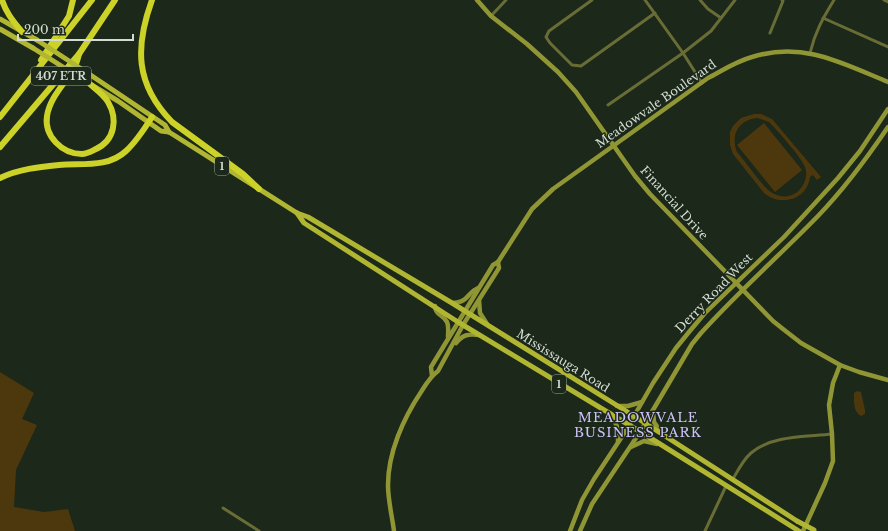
<svg xmlns="http://www.w3.org/2000/svg" width="888" height="531" font-family="'Libre Baskerville',serif">
<rect width="100%" height="100%" fill="#1b281a"/>
<g fill="#4d380d" fill-rule="evenodd">
<path d="M 754,114 L 761,114 L 772,119 L 821,177 L 817,180 L 813,175 L 810,177 C 807,200 781,207 764,193 L 733,154 L 730,145 L 730,132 L 733,126 L 741,118 ZM 758,118 L 769,122 L 773,126 C 781,135 801,157 805,167 C 809,177 803,189 794,194 C 787,198 778,197 771,192 C 761,185 746,162 737,152 C 730,135 739,119 758,118 Z"/>
<path d="M 764,123 L 802,170 L 775,192 L 737,145 Z"/>
<path d="M 0,372 L 34,393 L 22,419 L 37,425 L 16,470 L 14,507 L 44,512 L 68,509 L 75,531 L 0,531 Z"/>
<path d="M 857,391 L 861,392 L 865,410 L 865,414 L 861,416 C 853,412 854,401 854,393 Z"/>
</g>
<g fill="none" stroke-linecap="round" stroke-linejoin="round">
<g stroke="#696d35" stroke-width="3">
<path d="M 592,0 L 549,31 L 546,37 L 550,43 L 572,65 L 581,66 L 655,13"/>
<path d="M 645,0 L 683,53 L 702,83"/>
<path d="M 700,0 L 708,9 L 721,18"/>
<path d="M 884,0 L 888,2"/>
<path d="M 491,16 L 506,0"/>
<path d="M 823,18 L 888,47"/>
<path d="M 770,33 L 783,1 L 782,0"/>
<path d="M 810,53 C 815,32 823,18 834,0"/>
<path d="M 608,105 L 683,53 L 711,31 L 735,0"/>
<path d="M 733,479 C 738,470 743,460 751,453 C 772,435 806,437 832,434"/>
<path d="M 223,508 L 259,531"/>
<path d="M 705,531 L 726,486"/>
</g>
<g stroke="#919635" stroke-width="4.5">
<path d="M 477,0 L 491,16 L 527,44 L 558,72 L 576,92 L 635,176 L 650,194 L 773,321 L 783,329 L 801,343 L 840,365 L 859,372 L 888,380"/>
<path d="M 479,300 L 480,313 L 487,324"/>
<path d="M 452,303 C 470,302 466,293 478,288"/>
<path d="M 435,306 C 435,315 444,315 447,322 C 449,327 448,332 448,337"/>
<path d="M 456,343 C 463,334 469,334 479,335"/>
<path d="M 432,376 L 431,367 L 493,265 L 498,262 L 532,209 L 553,189 L 708,78 C 723,70 737,61 752,57 C 803,41 842,63 888,82"/>
<path d="M 617,406 L 628,406 L 642,402"/>
<path d="M 653,412 L 654,422 L 662,434"/>
<path d="M 612,415 L 618,429 L 618,442"/>
<path d="M 631,447 L 644,441 L 657,444"/>
<path d="M 394,531 C 392,516 388,500 388,485 C 388,453 403,419 421,392 C 426,384 430,377 438,371 L 463,325 L 499,268 L 498,262"/>
<path d="M 570,531 L 582,500 L 594,479 L 625,432 L 653,383 L 676,348 L 689,332 L 705,313 L 784,237 L 838,178 L 860,151 L 888,109"/>
<path d="M 580,531 L 592,504 L 640,432 L 692,344 L 701,333 C 738,292 780,255 818,216 C 844,189 867,158 888,127"/>
<path d="M 803,531 L 825,483 L 833,461 L 832,434 L 829,405 L 833,383 L 840,365"/>
</g>
<g stroke="#b0b631" stroke-width="5">
<path d="M 0,19 L 37,40"/>
<path d="M 0,29 L 33,48"/>
<path d="M 89,74 L 165,125 L 169,132"/>
<path d="M 85,81 L 118,101 L 161,131 L 169,132 L 297,213 L 308,217 L 452,303 L 634,416 L 797,521"/>
<path d="M 297,213 L 304,223 L 458,322 L 644,434 L 799,531"/>
</g>
<g stroke="#ccd228" stroke-width="6">
<path d="M 2,0 C 6,13 14,22 22,32"/>
<path d="M 152,0 C 135,47 135,84 172,122 L 243,174 L 259,189"/>
<path d="M 79,54 C 78,58 77,62 75,66 C 67,82 50,96 47,116 C 44,136 62,154 82,154 C 87,154 92,151 96,149 C 115,140 118,119 108,102 C 104,95 97,90 91,85"/>
<path d="M 41,60 L 69,16 L 73,0"/>
<path d="M 0,117 L 92,0"/>
<path d="M 0,147 L 79,54 L 115,0"/>
<path d="M 0,178 C 19,169 39,167 59,165 C 82,163 108,168 126,151 C 136,142 145,128 152,117"/>
</g>
<g stroke="#b0b631" stroke-width="5">
<path d="M 37,40 L 89,74"/>
<path d="M 33,48 L 85,81"/>
<path d="M 797,521 L 814,530"/>
</g>
</g>
<g text-anchor="middle" stroke-width="3" stroke-linejoin="round" paint-order="stroke">
<g fill="#1b281a" stroke="#9ca69b" stroke-width="1">
<rect x="31" y="67" width="60" height="18" rx="3"/>
<rect x="215" y="157" width="14" height="18" rx="3"/>
<rect x="552" y="375" width="14" height="18" rx="3"/>
</g>
<g font-size="11" font-weight="bold" fill="#d3dcd2">
<text x="61" y="80">407 ETR</text>
<text x="222" y="170">1</text>
<text x="559" y="388">1</text>
</g>
<g font-size="12" fill="#d3dcd2" stroke="#1b281a">
<text transform="translate(656 104) rotate(-35)" y="4">Meadowvale Boulevard</text>
<text transform="translate(674 203) rotate(48)" y="4">Financial Drive</text>
<text transform="translate(714 293) rotate(-46)" y="4">Derry Road West</text>
<text transform="translate(563 361) rotate(32)" y="4">Mississauga Road</text>
</g>
<g font-size="13" letter-spacing="1" fill="#cdc1fa" stroke="#1b281a">
<text x="638" y="422">MEADOWVALE<tspan x="638" dy="15">BUSINESS PARK</tspan></text>
</g>
</g>
<path d="M18 34v6h115v-6" fill="none" stroke="#d3dcd2" stroke-width="2"/>
<text x="24" y="34" font-size="12" fill="#d3dcd2" stroke="#1b281a" stroke-width="3" paint-order="stroke">200 m</text>
</svg>
